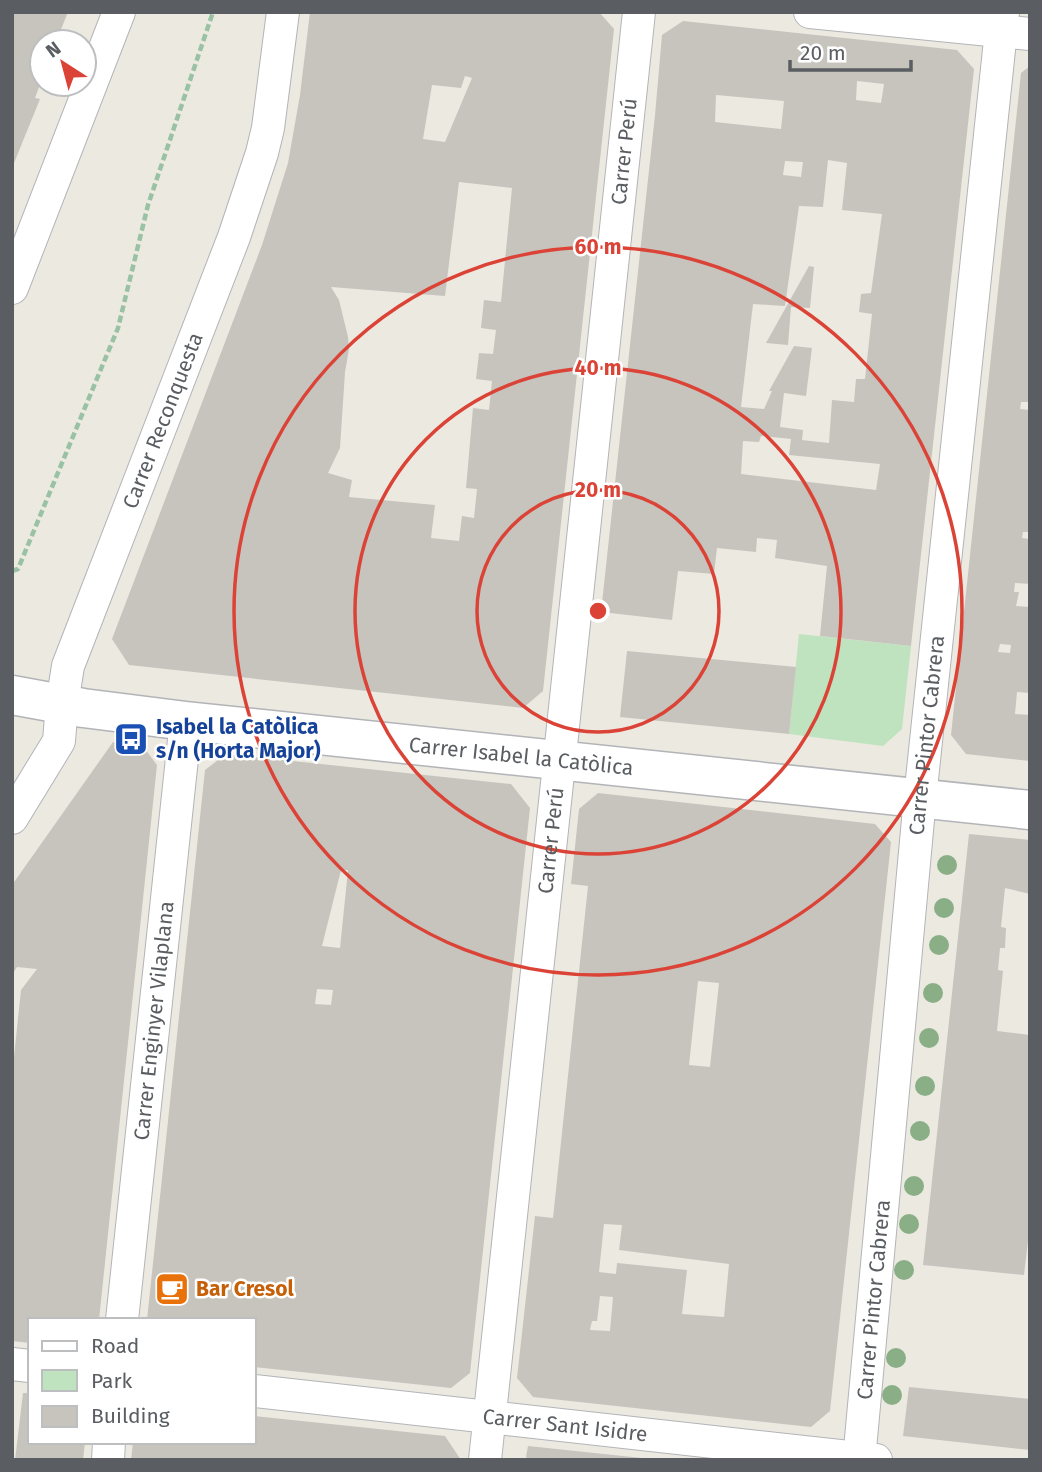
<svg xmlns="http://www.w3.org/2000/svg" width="1042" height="1472" font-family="'Fira Sans',sans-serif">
<rect width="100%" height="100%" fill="#ece9e1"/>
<path fill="#bfe2bf" d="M 799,634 L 911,646 L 902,729 L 883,746 L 789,734 Z"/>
<g fill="#c7c4be" fill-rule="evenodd">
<path d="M 12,12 L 68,12 L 56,42 L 42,42 L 42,79 L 35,98 L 40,99 L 12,168 Z"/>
<path d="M 310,12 L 599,12 L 614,29 L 543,691 L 523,708 L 129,665 L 112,639 L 262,245 L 288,163 L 300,95 ZM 465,76 L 472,78 L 445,142 L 423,139 L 432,85 L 461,88 ZM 459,182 L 512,188 L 501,302 L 484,300 L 481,328 L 496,330 L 493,354 L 479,353 L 476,379 L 492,381 L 489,410 L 473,408 L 466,488 L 477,489 L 474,518 L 462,516 L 459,541 L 431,538 L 435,505 L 349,497 L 352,480 L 328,473 L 340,448 L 345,372 L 349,349 L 348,337 L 339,300 L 331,287 L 445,296 Z"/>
<path d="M 683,21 L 957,50 L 974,69 L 911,646 L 820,636 L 827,566 L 775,558 L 777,540 L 757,538 L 756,552 L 717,548 L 714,574 L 678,571 L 672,620 L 601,612 L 655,115 L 662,35 ZM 857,81 L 884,84 L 881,103 L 856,100 ZM 716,95 L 784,101 L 781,129 L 715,122 ZM 828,160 L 847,163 L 842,210 L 882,214 L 871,293 L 861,294 L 859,312 L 872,314 L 865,379 L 856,379 L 854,402 L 832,400 L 829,443 L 802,440 L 803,430 L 780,427 L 784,393 L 806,396 L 812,348 L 794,346 L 769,391 L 772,391 L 764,409 L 741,407 L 753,304 L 785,306 L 799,206 L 823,207 ZM 785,161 L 803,162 L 801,177 L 783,175 ZM 761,436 L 791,439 L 789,455 L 880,464 L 876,490 L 741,474 L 743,441 L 759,442 Z"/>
<path d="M 1030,66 L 1030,402 L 1021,402 L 1020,409 L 1030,410 L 1030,532 L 1023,532 L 1022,538 L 1030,539 L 1030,584 L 1015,583 L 1014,592 L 1019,592 L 1016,606 L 1030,607 L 1030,693 L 1017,692 L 1015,714 L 1030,715 L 1030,761 L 966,754 L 951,735 L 1021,73 ZM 1000,644 L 1011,645 L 1010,653 L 998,652 Z"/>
<path d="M 809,266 L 814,267 L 810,308 L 791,307 L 788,345 L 766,343 Z"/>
<path d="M 627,651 L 796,667 L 789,734 L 620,717 Z"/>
<path d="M 113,742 L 142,745 L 157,765 L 99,1320 L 30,1320 L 30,1343 L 12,1341 L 12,1076 L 21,990 L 37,969 L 17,967 L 12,975 L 12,885 Z"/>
<path d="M 226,754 L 511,784 L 530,808 L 470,1373 L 451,1388 L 254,1367 L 254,1320 L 147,1320 L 205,770 ZM 341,870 L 348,870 L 340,948 L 322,946 ZM 317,989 L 333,990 L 331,1005 L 315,1004 Z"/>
<path d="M 598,793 L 875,824 L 891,842 L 830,1411 L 811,1427 L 533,1397 L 517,1378 L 535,1216 L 553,1218 L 588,886 L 571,884 L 579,809 ZM 698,981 L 719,983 L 710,1067 L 689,1065 ZM 604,1224 L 622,1225 L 619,1250 L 729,1264 L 724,1317 L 682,1314 L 687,1270 L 617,1263 L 616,1274 L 599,1272 ZM 600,1296 L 613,1297 L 610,1331 L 590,1330 L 592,1321 L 597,1321 Z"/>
<path d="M 969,834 L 1030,840 L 1030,894 L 1005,888 L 1001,927 L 1006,928 L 1005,948 L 1000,948 L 998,970 L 1003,971 L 997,1031 L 1030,1035 L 1030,1224 L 1024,1275 L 923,1265 Z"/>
<path d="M 909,1387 L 1030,1399 L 1030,1450 L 903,1436 Z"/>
<path d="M 23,1393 L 30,1393 L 30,1442 L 85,1442 L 83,1460 L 15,1460 Z"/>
<path d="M 254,1416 L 445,1436 L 461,1460 L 131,1460 L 133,1442 L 254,1442 Z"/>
<path d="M 528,1446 L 642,1458 L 642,1460 L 529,1460 L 526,1457 Z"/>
</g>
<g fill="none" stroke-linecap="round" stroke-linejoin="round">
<g stroke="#b2b4b8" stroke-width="34">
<g id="minor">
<path d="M 810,12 L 1030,34"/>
<path d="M 12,288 L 119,12"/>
<path id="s1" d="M 12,818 L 59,741 L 62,704 L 68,666 L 234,237 L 262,153 L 268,128 L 283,12"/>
<path id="s2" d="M 122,1320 L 186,721"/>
<path d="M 12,1364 L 30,1366"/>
<path id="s3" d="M 254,1391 L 876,1460"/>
<path d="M 108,1460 L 109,1442"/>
<path id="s4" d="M 485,1460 L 639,12"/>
<path id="s5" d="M 859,1460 L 920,798 L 1003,12"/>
</g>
</g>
<g stroke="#b2b4b8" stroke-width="41">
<g id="tertiary">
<path id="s6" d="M 12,695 L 83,708 L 186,721 L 1030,810"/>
</g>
</g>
<path stroke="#99c2a4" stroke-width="4.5" stroke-dasharray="7 3.5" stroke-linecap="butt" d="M 12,571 L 18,569 L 118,328 L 148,205 L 213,12"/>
<use href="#minor" stroke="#fff" stroke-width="32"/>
<use href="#tertiary" stroke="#fff" stroke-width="38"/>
</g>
<g fill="#8aaf87">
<circle cx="947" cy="865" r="10"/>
<circle cx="944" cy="908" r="10"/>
<circle cx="939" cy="945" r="10"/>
<circle cx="933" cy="993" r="10"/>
<circle cx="929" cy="1038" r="10"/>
<circle cx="925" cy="1086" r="10"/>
<circle cx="920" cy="1131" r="10"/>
<circle cx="914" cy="1186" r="10"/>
<circle cx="909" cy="1224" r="10"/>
<circle cx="904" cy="1270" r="10"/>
<circle cx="896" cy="1358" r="10"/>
<circle cx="892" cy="1395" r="10"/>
</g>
<g fill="none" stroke="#dc4337" stroke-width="3.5">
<circle cx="598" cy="611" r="121"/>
<circle cx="598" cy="611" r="243"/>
<circle cx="598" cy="611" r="364"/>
</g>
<defs>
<g id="bus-square" transform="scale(1.75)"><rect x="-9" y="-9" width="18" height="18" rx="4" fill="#1a4fb4" stroke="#fff"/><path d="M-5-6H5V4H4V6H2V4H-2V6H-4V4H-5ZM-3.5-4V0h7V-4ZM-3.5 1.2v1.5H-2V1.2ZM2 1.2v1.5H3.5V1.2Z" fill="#fff"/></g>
<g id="cafe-square" transform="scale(1.75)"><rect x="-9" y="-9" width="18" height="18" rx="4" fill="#e8710a" stroke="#fff"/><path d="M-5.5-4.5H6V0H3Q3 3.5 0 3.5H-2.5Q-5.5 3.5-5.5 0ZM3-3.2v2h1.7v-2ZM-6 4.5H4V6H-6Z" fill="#fff"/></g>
</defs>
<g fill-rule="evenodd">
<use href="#bus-square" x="131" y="739"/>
<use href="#cafe-square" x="172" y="1289"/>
</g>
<g text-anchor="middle" stroke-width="5" stroke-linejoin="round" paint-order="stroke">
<g font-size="21" fill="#5a5d61" stroke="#fff">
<text dy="7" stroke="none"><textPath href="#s4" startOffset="1316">Carrer Perú</textPath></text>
<text dy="7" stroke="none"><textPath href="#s1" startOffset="429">Carrer Reconquesta</textPath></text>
<text dy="7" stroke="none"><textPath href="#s5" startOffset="728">Carrer Pintor Cabrera</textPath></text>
<text dy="7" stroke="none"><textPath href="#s6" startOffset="513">Carrer Isabel la Catòlica</textPath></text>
<text dy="7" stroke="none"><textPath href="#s4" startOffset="623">Carrer Perú</textPath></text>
<text dy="7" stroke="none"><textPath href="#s2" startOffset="301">Carrer Enginyer Vilaplana</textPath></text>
<text dy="7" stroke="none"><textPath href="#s5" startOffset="161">Carrer Pintor Cabrera</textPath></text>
<text dy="7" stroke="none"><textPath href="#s3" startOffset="313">Carrer Sant Isidre</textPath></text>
</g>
<g font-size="21" font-weight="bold" fill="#164399" stroke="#fff" text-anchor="start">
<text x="156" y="734">Isabel la Catòlica<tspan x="156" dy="24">s/n (Horta Major)</tspan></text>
</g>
<g font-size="21" font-weight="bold" fill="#c56008" stroke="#fff" text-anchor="start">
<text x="196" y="1296">Bar Cresol</text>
</g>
</g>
<circle cx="598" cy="611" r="10" fill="#dc4337" stroke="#fff" stroke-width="3.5"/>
<g font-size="21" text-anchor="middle" font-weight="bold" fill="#dc4337" stroke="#fff" stroke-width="5" stroke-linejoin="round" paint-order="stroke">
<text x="598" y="254">60 m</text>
<text x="598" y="375">40 m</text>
<text x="598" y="497">20 m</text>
</g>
<rect width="1042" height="1472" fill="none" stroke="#5a5d61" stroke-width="28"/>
<rect x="28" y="1318" width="228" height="126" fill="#ffffff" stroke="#bdbec0" stroke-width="2"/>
<rect x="42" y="1341" width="35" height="10" fill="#ffffff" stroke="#bdbec0" stroke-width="2"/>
<text x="91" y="1353" font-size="21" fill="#5a5d61">Road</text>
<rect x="42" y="1370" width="35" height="21" fill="#bfe2bf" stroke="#bdbec0" stroke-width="2"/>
<text x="91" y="1388" font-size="21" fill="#5a5d61">Park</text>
<rect x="42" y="1406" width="35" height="21" fill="#c7c4be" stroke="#bdbec0" stroke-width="2"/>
<text x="91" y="1423" font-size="21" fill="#5a5d61">Building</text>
<g transform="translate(63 63) rotate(324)"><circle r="33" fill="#ffffff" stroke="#bdbec0" stroke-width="2"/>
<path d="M0-5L12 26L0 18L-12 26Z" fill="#dc4337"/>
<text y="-10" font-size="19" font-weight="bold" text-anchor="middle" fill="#5a5d61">N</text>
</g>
<path d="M790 60v10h121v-10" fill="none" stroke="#5a5d61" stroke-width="3.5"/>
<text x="800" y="60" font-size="21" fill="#5a5d61" stroke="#ffffff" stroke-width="5" paint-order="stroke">20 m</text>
</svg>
